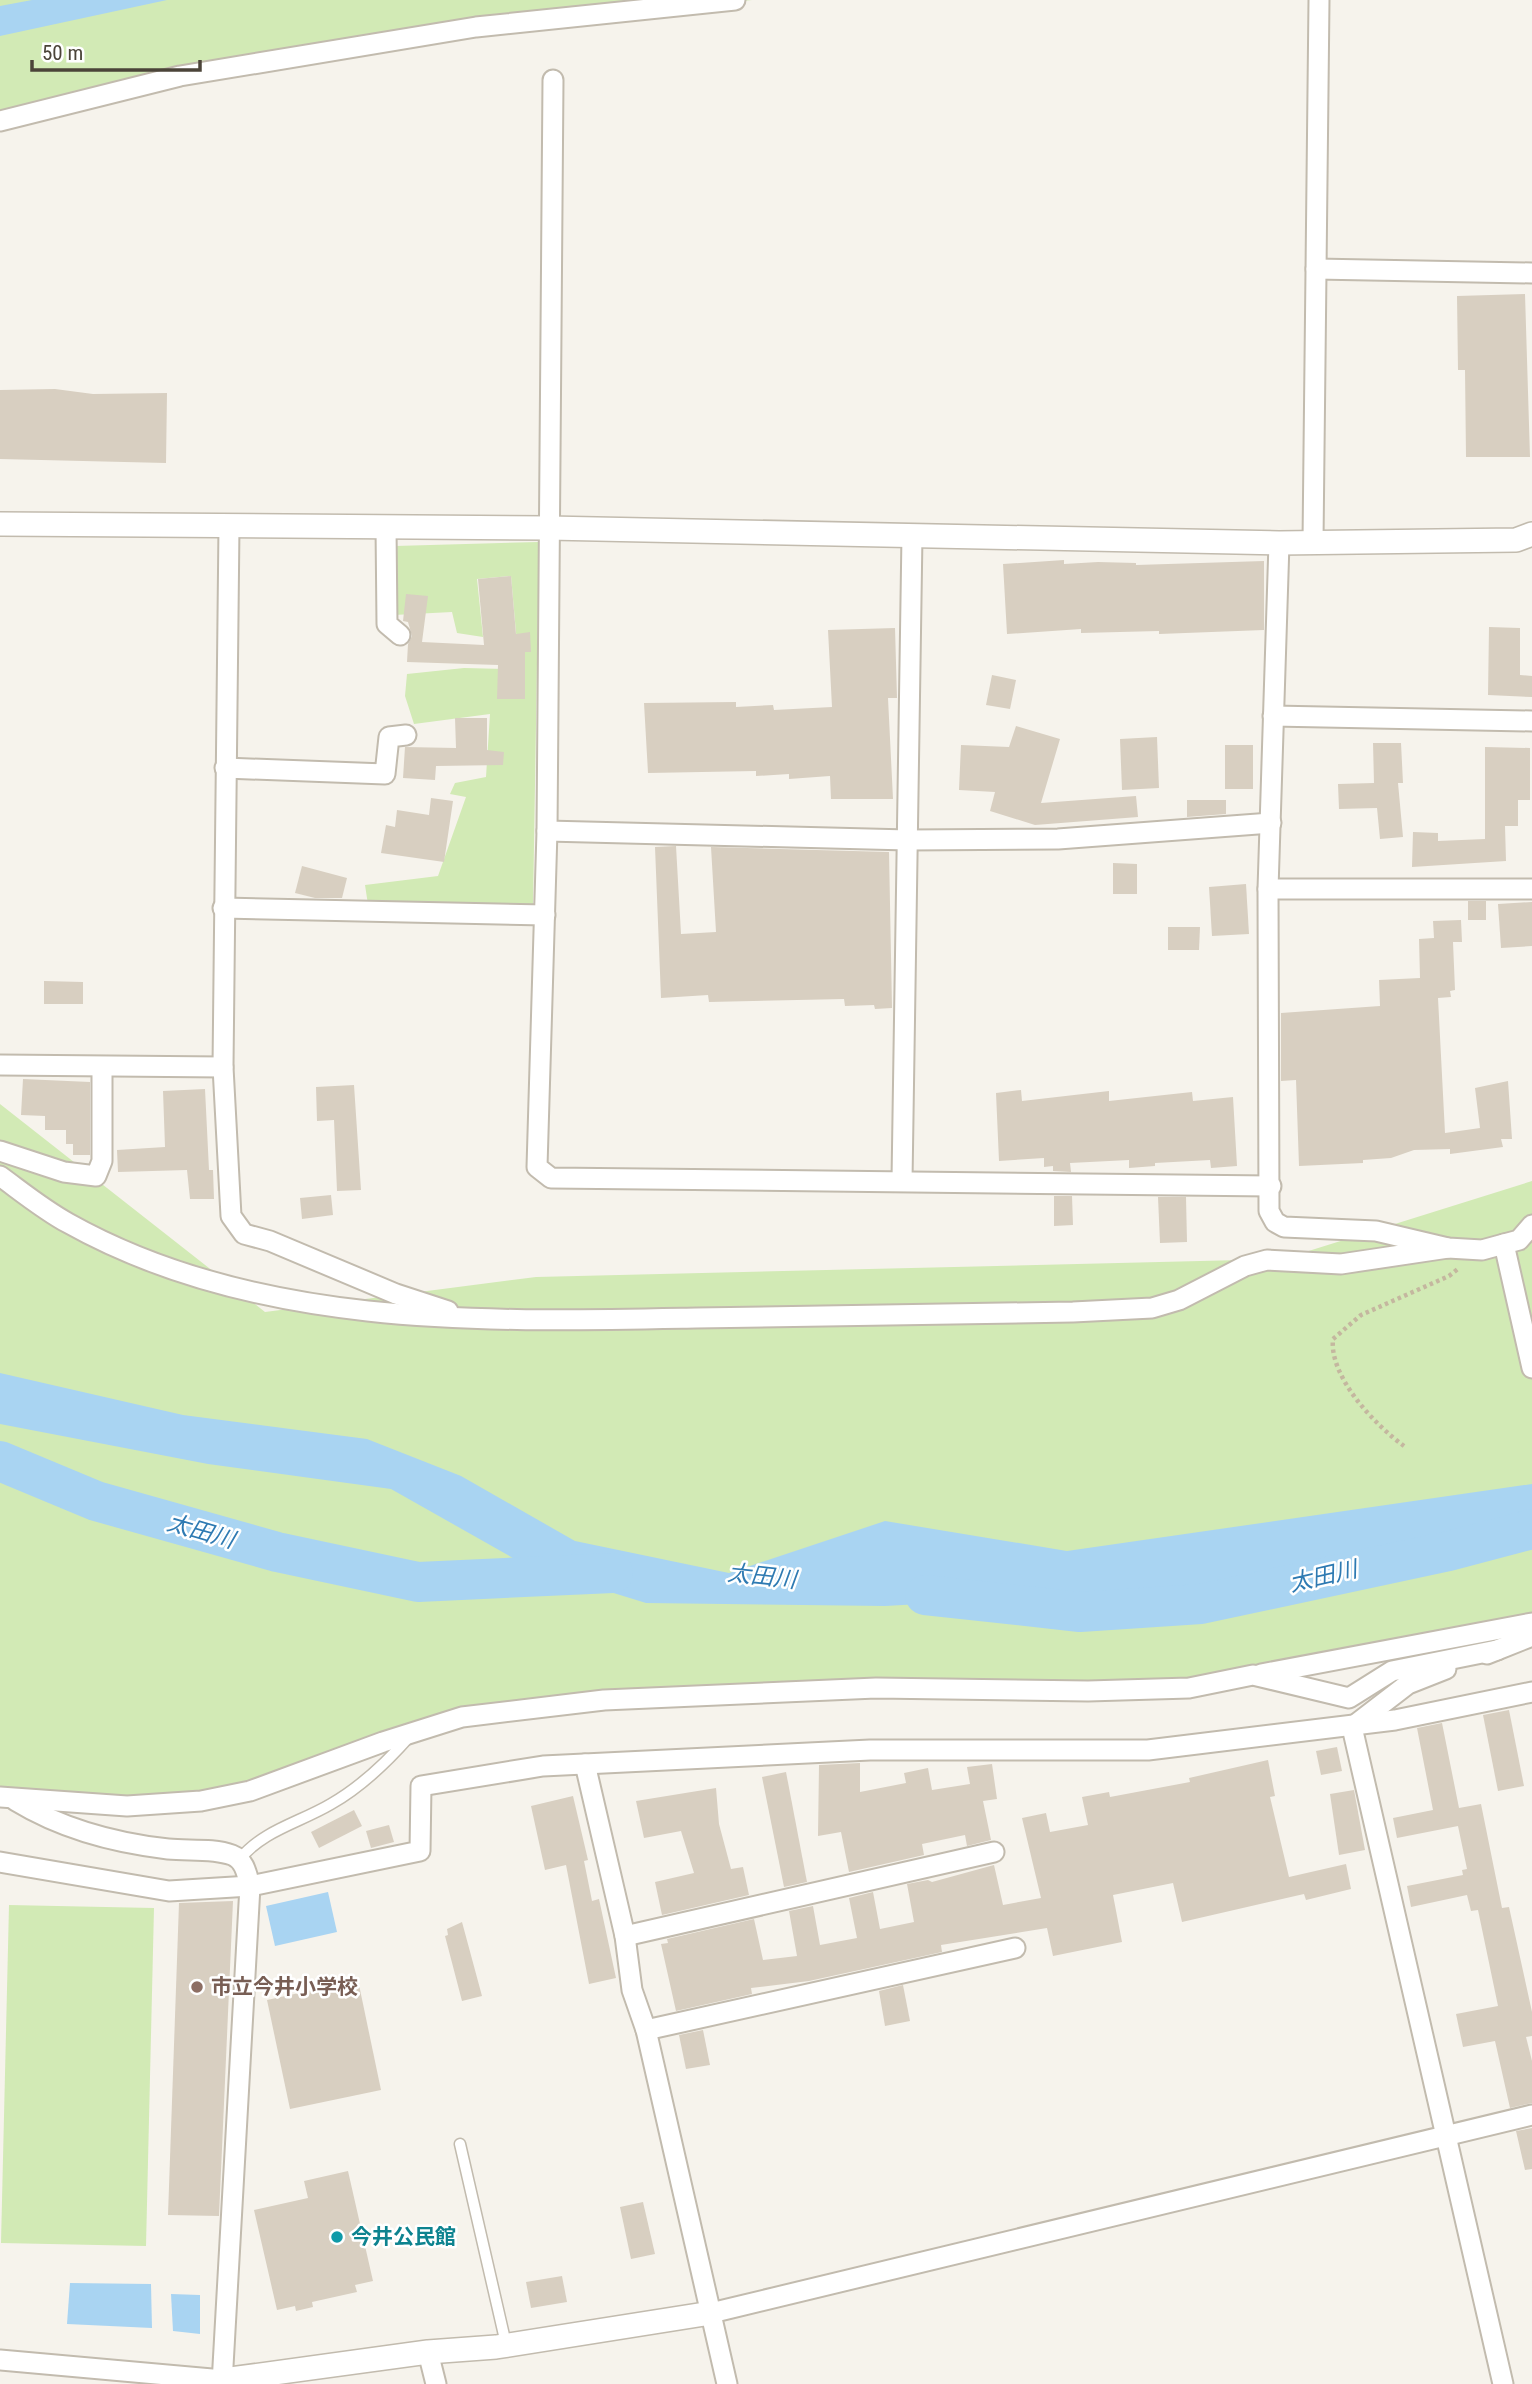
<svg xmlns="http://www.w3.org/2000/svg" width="1532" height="2384" font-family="'Roboto Condensed','Noto Sans JP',sans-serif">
<rect width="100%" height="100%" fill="#f6f3ec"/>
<g fill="#d2eab5">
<path d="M 0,0 L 752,0 L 421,36 L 0,121 Z"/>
<path d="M 539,542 L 533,906 L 369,911 L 365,885 L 438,876 L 466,797 L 450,794 L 455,783 L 486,777 L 490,714 L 414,724 L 405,696 L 407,674 L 464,668 L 505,669 L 518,655 L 511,576 L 477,579 L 483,637 L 457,633 L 452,612 L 394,615 L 395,546 Z"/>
<path d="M 0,1104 L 265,1312 L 536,1277 L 1283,1259 L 1532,1181 L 1532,1619 L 1189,1688 L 670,1697 L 442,1723 L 201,1801 L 0,1800 Z"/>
<path d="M 9,1905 L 154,1908 L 146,2246 L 1,2243 Z"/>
</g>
<g fill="#a9d4f2">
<path d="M 32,0 L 167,0 L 0,36 L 0,6 Z"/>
<path d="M 0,1373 L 183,1415 L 367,1439 L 461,1476 L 575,1541 L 729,1573 L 885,1521 L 1067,1551 L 1532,1484 L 1532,1536 L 1490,1547 L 1184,1589 L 885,1606 L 646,1603 L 529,1567 L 391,1489 L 208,1464 L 0,1424 Z"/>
<path d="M 328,1892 L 337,1932 L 275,1946 L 266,1906 Z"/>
<path d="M 70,2283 L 151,2284 L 152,2328 L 67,2324 Z"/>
<path d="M 171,2294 L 200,2295 L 200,2334 L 173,2331 Z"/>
</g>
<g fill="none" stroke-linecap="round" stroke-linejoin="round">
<g stroke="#a9d4f2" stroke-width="40">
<path d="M 0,1461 L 96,1501 L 277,1552 L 418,1582 L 613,1573"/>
<path d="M 925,1595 L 1080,1612 L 1201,1604 L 1449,1551 L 1532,1529"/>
</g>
</g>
<g fill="#d8cfc1">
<path d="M 1525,294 L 1530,457 L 1466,457 L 1465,370 L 1458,370 L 1457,296 Z"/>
<path d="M 55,389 L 93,394 L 167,393 L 166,463 L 0,459 L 0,390 Z"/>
<path d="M 1064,560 L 1064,564 L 1098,562 L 1136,563 L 1136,565 L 1264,561 L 1264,630 L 1159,634 L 1159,631 L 1081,633 L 1081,629 L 1007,634 L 1003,564 Z"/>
<path d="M 511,576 L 516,634 L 530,632 L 531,652 L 525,652 L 525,699 L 497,699 L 498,665 L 407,662 L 408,644 L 412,636 L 408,622 L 403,621 L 406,594 L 428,596 L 422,642 L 484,645 L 478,579 Z"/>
<path d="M 1489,627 L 1520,628 L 1520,675 L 1532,676 L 1532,697 L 1488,695 Z"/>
<path d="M 895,628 L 897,698 L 888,698 L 893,799 L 831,799 L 830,776 L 789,779 L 789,774 L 756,776 L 756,771 L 648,773 L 644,703 L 736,702 L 736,707 L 773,705 L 774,710 L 832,707 L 828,630 Z"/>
<path d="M 992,675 L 1016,680 L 1010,709 L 986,705 Z"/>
<path d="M 455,718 L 487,718 L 487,750 L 504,752 L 503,765 L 436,766 L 435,780 L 403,778 L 405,747 L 456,748 Z"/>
<path d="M 1016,726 L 1060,739 L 1041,803 L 1136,796 L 1138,817 L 1035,825 L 990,811 L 995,792 L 959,790 L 961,745 L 1009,747 Z"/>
<path d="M 1157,737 L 1159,788 L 1122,790 L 1120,739 Z"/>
<path d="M 1373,743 L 1401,743 L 1403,783 L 1398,783 L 1403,837 L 1380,839 L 1377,808 L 1339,809 L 1338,784 L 1374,783 Z"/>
<rect x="1225" y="745" width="28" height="44"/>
<path d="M 1485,747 L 1530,748 L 1530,800 L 1518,800 L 1518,826 L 1505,826 L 1506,861 L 1412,867 L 1413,832 L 1438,833 L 1438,841 L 1485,839 Z"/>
<path d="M 431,798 L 453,801 L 444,862 L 381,853 L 386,825 L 395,827 L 397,810 L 429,815 Z"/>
<path d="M 1187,800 L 1226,800 L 1226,814 L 1187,817 Z"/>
<path d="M 676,846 L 681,934 L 716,932 L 711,847 L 889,852 L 892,1008 L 875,1009 L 874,1005 L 845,1006 L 844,999 L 709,1002 L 708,995 L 661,998 L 655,847 Z"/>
<path d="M 1113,863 L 1137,864 L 1137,894 L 1113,894 Z"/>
<path d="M 302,866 L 347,878 L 342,898 L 315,898 L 295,893 Z"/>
<path d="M 1246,884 L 1249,934 L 1212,936 L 1209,887 Z"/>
<rect x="1468" y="901" width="18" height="19"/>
<path d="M 1532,902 L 1532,946 L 1501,948 L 1498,904 Z"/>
<path d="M 1461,920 L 1462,942 L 1453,942 L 1455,990 L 1450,991 L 1451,997 L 1438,998 L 1445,1133 L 1480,1128 L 1475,1088 L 1508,1081 L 1512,1139 L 1501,1139 L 1503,1147 L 1450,1154 L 1450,1149 L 1414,1150 L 1391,1158 L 1363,1160 L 1363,1163 L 1299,1166 L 1296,1080 L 1281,1081 L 1281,1013 L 1380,1006 L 1379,980 L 1420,978 L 1419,939 L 1434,938 L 1433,921 Z"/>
<path d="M 1168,927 L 1200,927 L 1199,950 L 1168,950 Z"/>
<path d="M 44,981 L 83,982 L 83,1004 L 44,1004 Z"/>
<path d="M 23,1079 L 90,1082 L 90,1155 L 73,1155 L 73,1144 L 66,1144 L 66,1130 L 45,1130 L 45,1116 L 21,1115 Z"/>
<path d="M 354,1085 L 361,1190 L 337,1191 L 334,1120 L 317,1121 L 316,1087 Z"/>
<path d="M 205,1089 L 209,1170 L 213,1170 L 214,1199 L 190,1199 L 187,1170 L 118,1172 L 117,1150 L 165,1147 L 163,1091 Z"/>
<path d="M 1021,1090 L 1022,1101 L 1109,1091 L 1109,1101 L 1192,1092 L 1193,1101 L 1233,1097 L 1237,1166 L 1211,1168 L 1210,1160 L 1155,1163 L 1155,1166 L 1129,1168 L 1129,1160 L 1070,1163 L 1071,1172 L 1053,1171 L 1053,1166 L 1044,1167 L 1044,1158 L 999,1161 L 996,1093 Z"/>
<path d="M 331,1195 L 333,1215 L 302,1219 L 300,1198 Z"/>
<path d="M 1054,1196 L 1072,1196 L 1073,1225 L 1054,1226 Z"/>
<path d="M 1158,1197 L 1186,1197 L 1187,1242 L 1160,1243 Z"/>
<path d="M 1509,1710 L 1524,1786 L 1498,1791 L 1483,1715 Z"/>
<path d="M 1442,1723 L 1459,1808 L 1481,1804 L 1502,1908 L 1509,1907 L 1532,2012 L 1532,2036 L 1526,2037 L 1532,2061 L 1532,2103 L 1510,2108 L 1495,2041 L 1463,2047 L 1456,2014 L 1498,2006 L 1478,1910 L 1471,1911 L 1467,1895 L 1411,1907 L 1407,1886 L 1463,1875 L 1462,1870 L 1467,1869 L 1458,1826 L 1397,1838 L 1393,1818 L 1433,1810 L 1417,1728 Z"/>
<path d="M 1337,1747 L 1342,1771 L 1321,1775 L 1316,1751 Z"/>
<path d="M 1268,1760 L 1275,1796 L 1270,1797 L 1289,1877 L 1346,1864 L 1351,1889 L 1306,1900 L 1304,1894 L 1182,1922 L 1173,1883 L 1113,1895 L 1122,1942 L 1053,1956 L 1047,1928 L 941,1945 L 942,1952 L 809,1981 L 751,1988 L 752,1994 L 676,2011 L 661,1944 L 668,1943 L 667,1939 L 754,1919 L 763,1960 L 797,1956 L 789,1911 L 813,1906 L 820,1945 L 857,1938 L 849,1898 L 873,1892 L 880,1929 L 914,1922 L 907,1884 L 928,1880 L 932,1882 L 994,1865 L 1003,1905 L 1041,1898 L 1022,1818 L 1046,1813 L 1050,1832 L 1088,1825 L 1082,1797 L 1109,1792 L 1110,1797 L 1190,1782 L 1189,1778 Z"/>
<path d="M 860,1763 L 860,1792 L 906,1783 L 904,1773 L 928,1768 L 932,1790 L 970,1784 L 967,1767 L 992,1764 L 997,1799 L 983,1801 L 991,1840 L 967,1846 L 965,1835 L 922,1844 L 924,1855 L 849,1872 L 841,1832 L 818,1836 L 819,1765 Z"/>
<path d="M 786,1772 L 807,1882 L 784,1887 L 762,1777 Z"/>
<path d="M 716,1788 L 719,1824 L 731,1869 L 743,1867 L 749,1895 L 662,1915 L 655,1882 L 694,1873 L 681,1831 L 644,1838 L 636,1801 Z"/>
<path d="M 1354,1790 L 1365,1850 L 1339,1855 L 1330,1794 Z"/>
<path d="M 573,1796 L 588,1860 L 584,1861 L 592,1901 L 599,1899 L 616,1978 L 589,1984 L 566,1865 L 545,1870 L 531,1806 Z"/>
<path d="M 354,1810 L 362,1826 L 319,1848 L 311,1832 Z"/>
<path d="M 389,1825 L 394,1842 L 371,1848 L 366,1831 Z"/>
<path d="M 233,1901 L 219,2216 L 168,2215 L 179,1903 Z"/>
<path d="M 462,1922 L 482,1996 L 462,2001 L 445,1936 L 448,1935 L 447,1929 Z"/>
<path d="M 358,1980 L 381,2090 L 290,2109 L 267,2000 Z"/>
<path d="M 903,1985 L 910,2021 L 885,2026 L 879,1991 Z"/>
<path d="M 703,2030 L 710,2065 L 686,2069 L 679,2035 Z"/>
<path d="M 1532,2128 L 1532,2169 L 1525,2170 L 1516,2131 Z"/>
<path d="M 348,2171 L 373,2281 L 355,2285 L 357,2292 L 312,2302 L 313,2307 L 296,2311 L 295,2306 L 277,2310 L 254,2210 L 308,2198 L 304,2181 Z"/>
<path d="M 643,2202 L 655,2254 L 631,2259 L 620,2207 Z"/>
<path d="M 562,2276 L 567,2302 L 531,2308 L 526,2282 Z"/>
</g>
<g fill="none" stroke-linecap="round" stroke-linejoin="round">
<g stroke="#c2bbae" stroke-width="13">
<g id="service">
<path d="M 239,1860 C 263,1830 299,1823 331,1804 C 361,1787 386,1763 409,1737"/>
<path d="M 460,2144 L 506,2344"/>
</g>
</g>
<g stroke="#c2bbae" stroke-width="23">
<g id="minor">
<path d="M 553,80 L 547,831 L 537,1167 L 551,1178 L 1271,1186"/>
<path d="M 0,121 L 180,76 L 476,27 L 735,0"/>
<path d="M 1316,269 L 1532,273"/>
<path d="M 229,526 L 223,1067 L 231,1216 L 244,1234 L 270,1241 L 396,1294 L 448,1311"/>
<path d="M 386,527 L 387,624 L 400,635"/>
<path d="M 1313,542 L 1319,0"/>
<path d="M 1279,543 L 1268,889 L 1269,1211 L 1275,1222 L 1284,1227 L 1376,1231 L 1448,1248 L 1482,1250 L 1504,1244"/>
<path d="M 1273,716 L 1532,721"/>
<path d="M 225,768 L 385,774 L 389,737 L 406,735"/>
<path d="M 547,831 L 908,840 L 1058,839 L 1271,823"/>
<path d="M 1268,889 L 1532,889"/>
<path d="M 223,908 L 545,915"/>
<path d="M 0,1065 L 223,1067"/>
<path d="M 0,1151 L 64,1172 L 96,1176 L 102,1161 L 102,1068"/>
<path d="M 0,1176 C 22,1192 44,1210 68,1223 C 257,1329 488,1322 696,1318 C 822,1316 948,1314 1073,1312 L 1152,1308 L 1179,1300 L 1245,1266 L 1267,1260 L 1341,1264 L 1448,1248"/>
<path d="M 902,1181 L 912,535"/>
<path d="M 1532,1225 L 1519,1240 L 1504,1244 L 1532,1368"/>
<path d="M 1487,1654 L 1532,1636"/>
<path d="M 1261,1674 L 1532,1623"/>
<path d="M 1356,1724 L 1408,1684 L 1446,1669"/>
<path d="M 1352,1727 L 1503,2384"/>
<path d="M 585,1764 L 625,1936 L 632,1990 L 646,2030 L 727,2384"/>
<path d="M 0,1797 L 127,1806 L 201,1801 L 250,1791 L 383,1742 L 462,1717 L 604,1700 L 876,1688 L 1088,1691 L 1189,1688 L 1253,1675 L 1349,1698 L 1392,1671 L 1497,1650"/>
<path d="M 16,1801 C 62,1829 115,1843 168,1849 C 189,1851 213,1848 232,1855 C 245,1860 247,1875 250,1886 L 222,2384"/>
<path d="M 0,1862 L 169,1891 L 250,1886 L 420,1851 L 421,1786 L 543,1766 L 870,1750 L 1148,1750 L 1395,1720 L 1532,1692"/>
<path d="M 625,1936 L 994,1852"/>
<path d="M 646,2030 L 1015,1948"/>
<path d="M 711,2313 L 1532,2115"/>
<path d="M 428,2352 L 436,2384"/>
<path d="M 0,2360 L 223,2380"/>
</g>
</g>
<g stroke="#c2bbae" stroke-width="26">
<g id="tertiary">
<path d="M 0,524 L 549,528 L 1279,543 L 1516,540 L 1532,534"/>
<path d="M 223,2380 L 428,2352 L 496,2347 L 711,2313"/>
</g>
</g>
<path stroke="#c4b79f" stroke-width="4.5" stroke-dasharray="3.5 3.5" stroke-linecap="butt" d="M 1404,1446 C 1375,1425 1329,1377 1333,1339 L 1361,1315 L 1449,1276 L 1459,1268"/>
<use href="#service" stroke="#fff" stroke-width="10"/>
<use href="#minor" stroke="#fff" stroke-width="19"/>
<use href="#tertiary" stroke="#fff" stroke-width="23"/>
</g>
<circle fill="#8d6e63" stroke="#fff" stroke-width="2.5" cx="197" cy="1987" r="7"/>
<circle fill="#0f9aa8" stroke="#fff" stroke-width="2.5" cx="337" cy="2237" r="7"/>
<g text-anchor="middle" stroke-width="5" stroke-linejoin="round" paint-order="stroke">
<g font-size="21" font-weight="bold" fill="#785e54" stroke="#fff" text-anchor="start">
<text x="211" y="1994">市立今井小学校</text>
</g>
<g font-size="21" font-weight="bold" fill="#0d838f" stroke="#fff" text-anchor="start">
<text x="351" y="2244">今井公民館</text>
</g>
<g font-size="23" font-style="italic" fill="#2e7ab2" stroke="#fff">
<text transform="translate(201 1531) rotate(16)" y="8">太田川</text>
<text transform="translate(762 1576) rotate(6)" y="8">太田川</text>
<text transform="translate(1323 1576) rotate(-13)" y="8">太田川</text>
</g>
</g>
<path d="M32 60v10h168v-10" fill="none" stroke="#4b4439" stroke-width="3.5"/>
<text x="42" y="60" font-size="21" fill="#4b4439" stroke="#ffffff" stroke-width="5" paint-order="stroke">50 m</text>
</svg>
